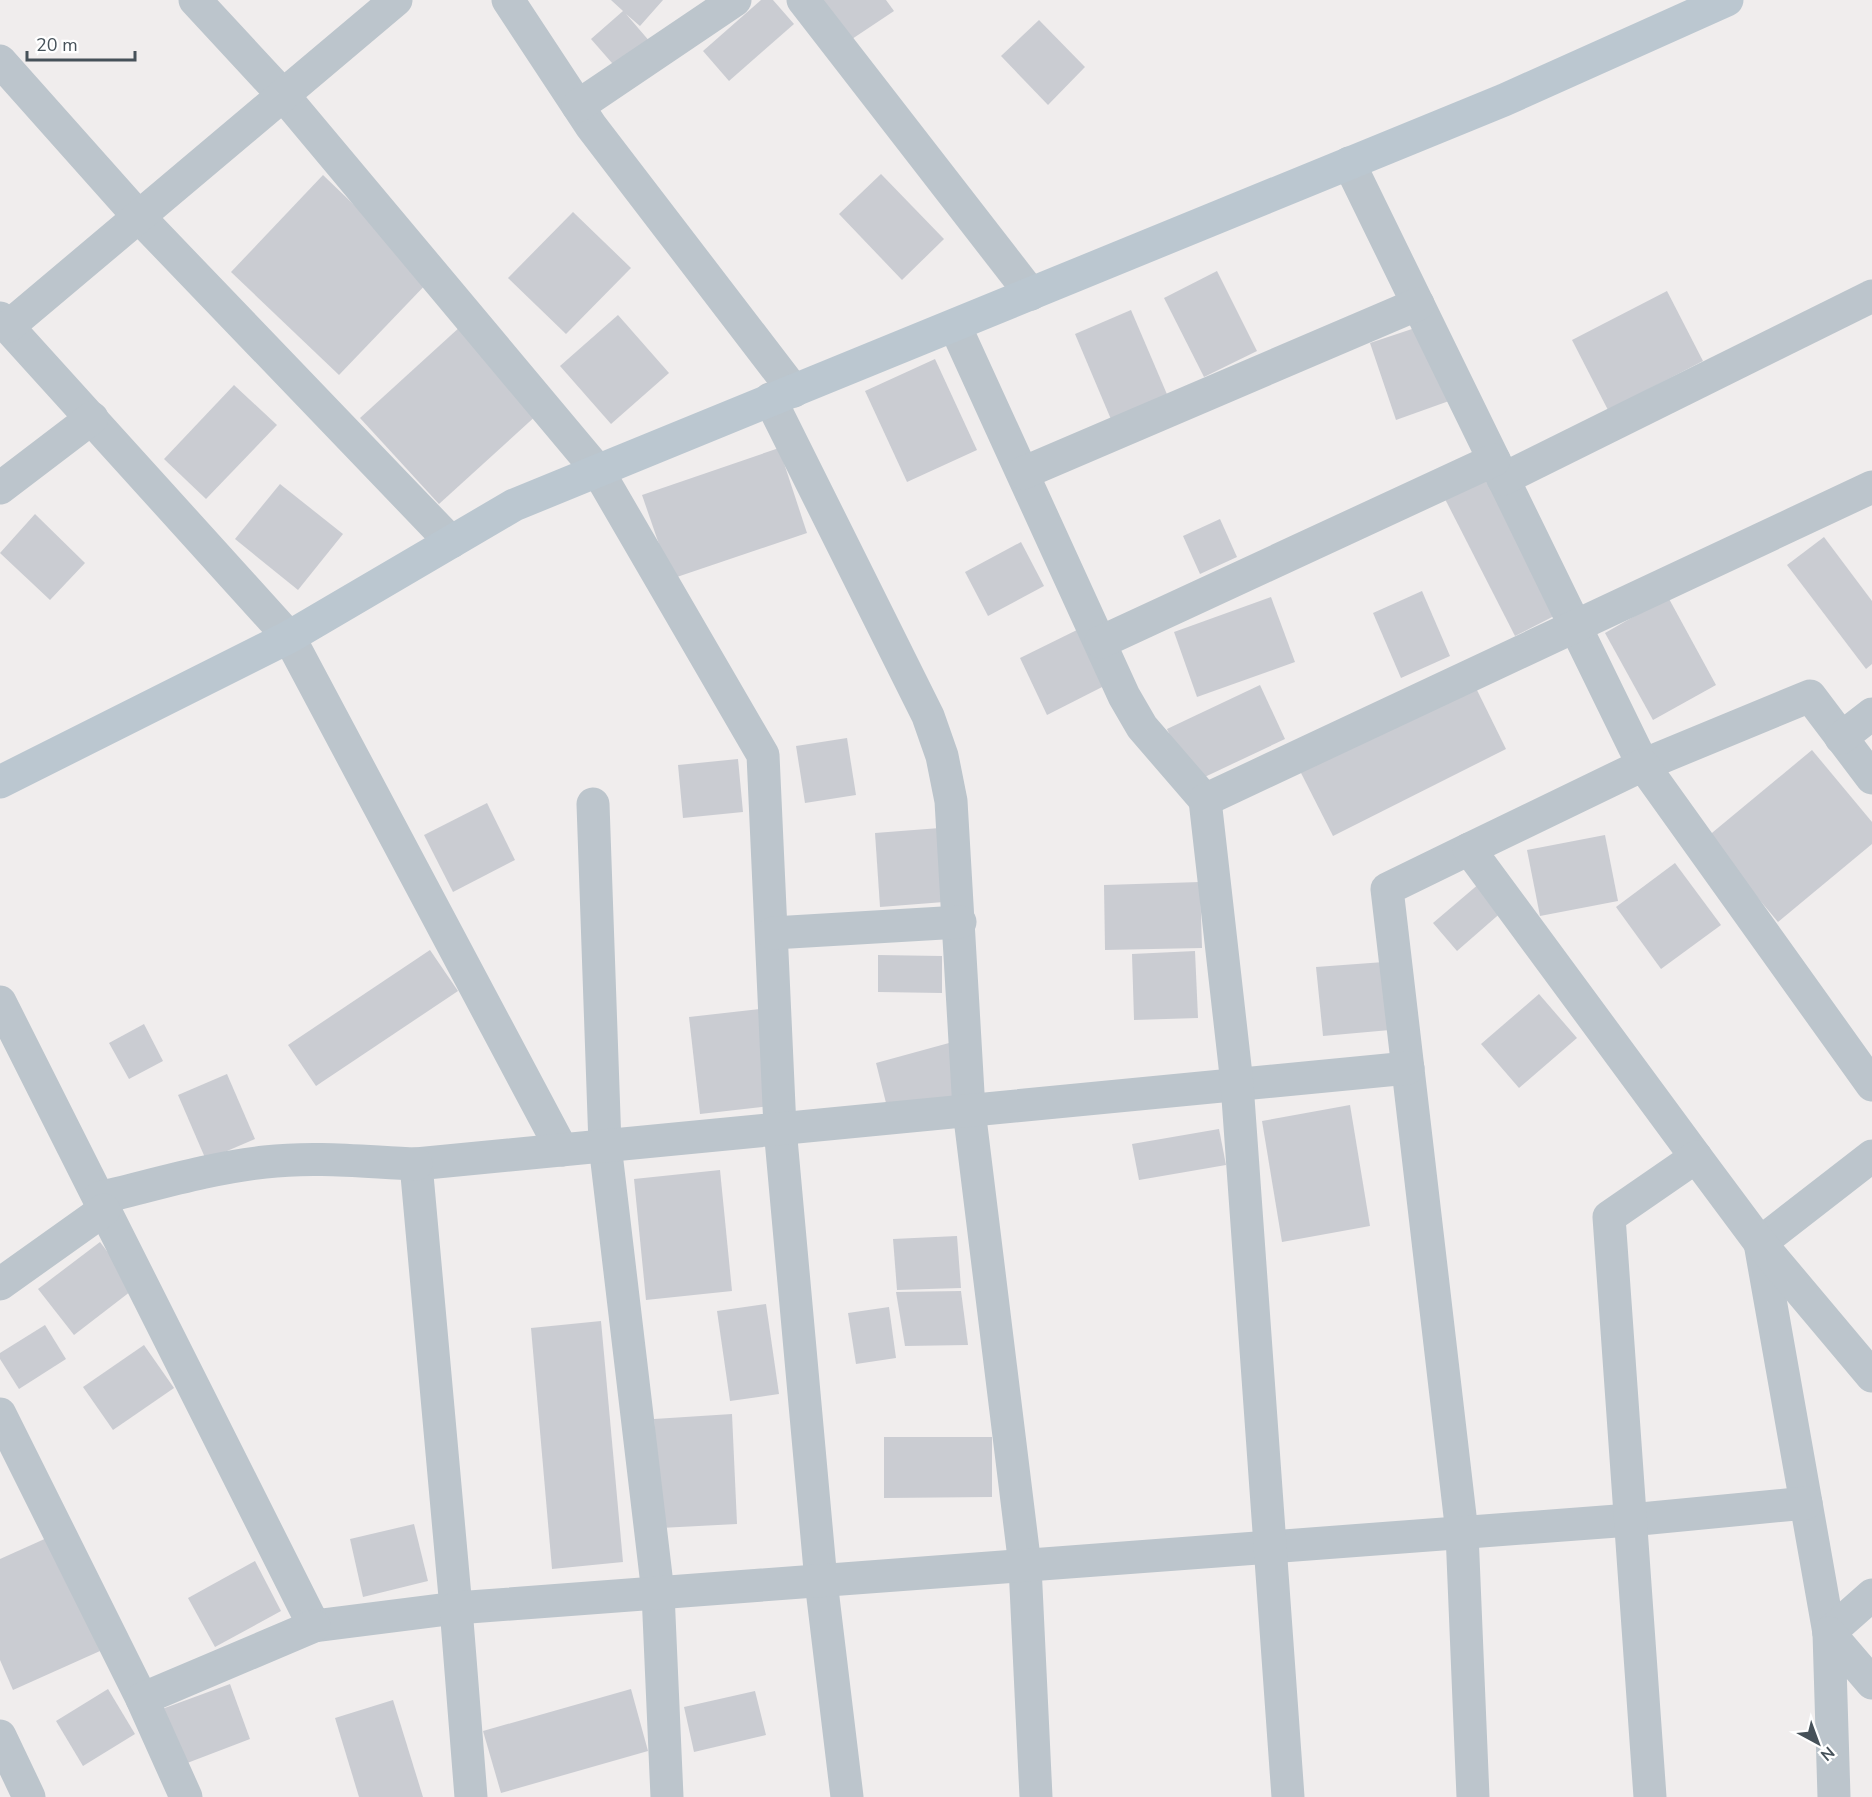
<svg xmlns="http://www.w3.org/2000/svg" width="1872" height="1797" font-family="'Nunito Sans',sans-serif">
<rect width="100%" height="100%" fill="#f0eded"/>
<g fill="#caccd2">
<path d="M 611,0 L 663,0 L 640,26 L 626,14 L 651,43 L 619,71 L 591,39 L 623,11 Z"/>
<path d="M 761,0 L 773,0 L 794,24 L 729,81 L 703,51 Z"/>
<path d="M 812,0 L 886,0 L 894,11 L 843,45 Z"/>
<path d="M 1039,20 L 1085,67 L 1048,105 L 1001,56 Z"/>
<path d="M 881,174 L 944,239 L 902,280 L 839,214 Z"/>
<path d="M 323,175 L 431,279 L 339,375 L 231,272 Z"/>
<path d="M 573,212 L 631,268 L 566,334 L 508,278 Z"/>
<path d="M 1217,271 L 1257,351 L 1204,377 L 1164,298 Z"/>
<path d="M 1667,291 L 1703,361 L 1608,410 L 1572,340 Z"/>
<path d="M 1131,310 L 1169,399 L 1113,424 L 1075,334 Z"/>
<path d="M 618,315 L 669,373 L 611,424 L 560,366 Z"/>
<path d="M 1424,325 L 1449,401 L 1396,420 L 1370,343 Z"/>
<path d="M 461,326 L 539,413 L 439,504 L 360,418 Z"/>
<path d="M 935,359 L 977,450 L 907,482 L 865,391 Z"/>
<path d="M 234,385 L 277,425 L 206,499 L 164,459 Z"/>
<path d="M 779,448 L 807,533 L 671,579 L 642,495 Z"/>
<path d="M 1490,476 L 1560,613 L 1515,636 L 1445,499 Z"/>
<path d="M 280,484 L 343,534 L 298,590 L 235,539 Z"/>
<path d="M 35,514 L 85,563 L 50,600 L 0,553 Z"/>
<path d="M 1220,519 L 1237,557 L 1200,574 L 1183,536 Z"/>
<path d="M 1824,537 L 1872,601 L 1872,664 L 1866,669 L 1787,565 Z"/>
<path d="M 1021,542 L 1044,586 L 988,616 L 965,572 Z"/>
<path d="M 1422,591 L 1450,656 L 1401,678 L 1373,613 Z"/>
<path d="M 1271,597 L 1295,662 L 1197,697 L 1174,632 Z"/>
<path d="M 1668,597 L 1716,685 L 1653,720 L 1605,633 Z"/>
<path d="M 1085,626 L 1112,682 L 1047,715 L 1020,658 Z"/>
<path d="M 1474,684 L 1506,749 L 1333,836 L 1300,771 Z"/>
<path d="M 1260,685 L 1285,739 L 1192,783 L 1167,729 Z"/>
<path d="M 847,738 L 856,795 L 805,803 L 796,746 Z"/>
<path d="M 1812,750 L 1872,822 L 1872,844 L 1778,922 L 1707,837 Z"/>
<path d="M 738,759 L 743,812 L 683,818 L 678,765 Z"/>
<path d="M 487,803 L 515,860 L 453,892 L 424,835 Z"/>
<path d="M 940,828 L 944,902 L 880,907 L 875,833 Z"/>
<path d="M 1605,835 L 1618,901 L 1540,916 L 1527,850 Z"/>
<path d="M 1675,863 L 1721,925 L 1661,969 L 1616,907 Z"/>
<path d="M 1200,882 L 1202,948 L 1105,950 L 1104,885 Z"/>
<path d="M 1480,883 L 1504,910 L 1457,951 L 1433,923 Z"/>
<path d="M 430,950 L 458,991 L 316,1086 L 288,1045 Z"/>
<path d="M 1195,951 L 1198,1018 L 1134,1020 L 1132,954 Z"/>
<path d="M 878,955 L 942,956 L 942,993 L 878,992 Z"/>
<path d="M 1384,962 L 1390,1030 L 1323,1036 L 1316,967 Z"/>
<path d="M 1539,994 L 1577,1038 L 1519,1088 L 1481,1044 Z"/>
<path d="M 760,1009 L 770,1106 L 700,1114 L 689,1017 Z"/>
<path d="M 144,1024 L 163,1061 L 129,1079 L 109,1043 Z"/>
<path d="M 949,1043 L 964,1103 L 891,1123 L 876,1063 Z"/>
<path d="M 227,1074 L 255,1139 L 206,1160 L 178,1095 Z"/>
<path d="M 1350,1105 L 1370,1226 L 1282,1242 L 1262,1121 Z"/>
<path d="M 1219,1129 L 1226,1165 L 1139,1180 L 1132,1144 Z"/>
<path d="M 720,1170 L 732,1291 L 646,1300 L 634,1179 Z"/>
<path d="M 957,1236 L 961,1288 L 897,1290 L 893,1239 Z"/>
<path d="M 100,1242 L 135,1288 L 74,1335 L 38,1289 Z"/>
<path d="M 961,1291 L 968,1345 L 905,1346 L 896,1292 Z"/>
<path d="M 766,1304 L 779,1394 L 730,1401 L 717,1311 Z"/>
<path d="M 889,1307 L 896,1358 L 856,1364 L 848,1313 Z"/>
<path d="M 601,1321 L 623,1562 L 552,1569 L 531,1328 Z"/>
<path d="M 45,1325 L 66,1359 L 19,1389 L 0,1359 L 0,1353 Z"/>
<path d="M 144,1345 L 174,1388 L 113,1430 L 83,1387 Z"/>
<path d="M 732,1414 L 737,1524 L 660,1528 L 654,1419 Z"/>
<path d="M 884,1437 L 992,1437 L 992,1497 L 884,1498 Z"/>
<path d="M 414,1524 L 428,1581 L 363,1597 L 350,1539 Z"/>
<path d="M 49,1537 L 100,1651 L 13,1690 L 0,1660 L 0,1559 Z"/>
<path d="M 255,1561 L 281,1611 L 215,1647 L 188,1598 Z"/>
<path d="M 230,1684 L 250,1739 L 182,1765 L 162,1709 Z"/>
<path d="M 108,1689 L 135,1734 L 83,1766 L 56,1721 Z"/>
<path d="M 631,1689 L 648,1751 L 501,1793 L 483,1731 Z"/>
<path d="M 755,1691 L 766,1735 L 694,1752 L 684,1707 Z"/>
<path d="M 393,1700 L 423,1797 L 359,1797 L 335,1718 Z"/>
</g>
<g fill="none" stroke-linecap="round" stroke-linejoin="round">
<g stroke="#bcc5cc" stroke-width="33">
<path d="M 195,0 L 283,95 L 598,471 L 763,755 L 780,1128 L 821,1581 L 847,1797"/>
<path d="M 508,0 L 591,126 L 794,391"/>
<path d="M 803,0 L 1031,294"/>
<path d="M 0,61 L 139,217 L 451,542"/>
<path d="M 578,106 L 735,0"/>
<path d="M 1349,163 L 1643,765 L 1810,696 L 1872,778"/>
<path d="M 0,318 L 289,637 L 562,1150"/>
<path d="M 9,326 L 396,0"/>
<path d="M 955,326 L 1124,696 L 1142,727 L 1205,800"/>
<path d="M 770,399 L 928,716 L 942,756 L 951,801 L 969,1110 L 1025,1566 L 1036,1797"/>
<path d="M 1023,473 L 1418,304"/>
<path d="M 1503,479 L 1872,296"/>
<path d="M 0,488 L 92,418"/>
<path d="M 1101,642 L 1494,460"/>
<path d="M 1841,738 L 1872,714"/>
<path d="M 593,804 L 605,1145 L 658,1593 L 667,1797"/>
<path d="M 1469,849 L 1387,889 L 1462,1533 L 1473,1797"/>
<path d="M 773,933 L 960,922"/>
<path d="M 0,1002 L 314,1626 L 456,1608 L 416,1164 L 1408,1068"/>
<path d="M 1696,1157 L 1469,849 L 1643,765 L 1872,1085"/>
<path d="M 99,1198 C 154,1185 209,1168 265,1162 C 315,1156 366,1162 416,1164"/>
<path d="M 0,1284 L 104,1210"/>
<path d="M 0,1414 L 142,1699"/>
<path d="M 1829,1633 L 1760,1243 L 1872,1156"/>
<path d="M 1829,1633 L 1872,1595"/>
<path d="M 0,1736 L 29,1797"/>
<path d="M 186,1797 L 142,1699 L 314,1626"/>
<path d="M 471,1797 L 456,1608 L 1630,1520 L 1806,1503"/>
<path d="M 1288,1797 L 1237,1084 L 1205,800 L 1872,487"/>
<path d="M 1650,1797 L 1609,1217 L 1696,1157 L 1760,1243 L 1872,1376"/>
<path d="M 1834,1797 L 1829,1633 L 1872,1683"/>
</g>
<path stroke="#bbc7d0" stroke-width="33" d="M 0,782 L 289,637 L 514,505 L 1504,100 L 1727,0"/>
</g>
<g transform="translate(1818 1743) rotate(139)" stroke="#ffffff" stroke-width="4.5" paint-order="stroke">
<path d="M0-4.5L10 22L0 15L-10 22Z" fill="#465159"/>
<text y="-9" font-size="16" font-weight="bold" text-anchor="middle" fill="#465159">N</text>
</g>
<path d="M27 51v9h108v-9" fill="none" stroke="#465159" stroke-width="3"/>
<text x="36" y="51" font-size="18" fill="#465159" stroke="#ffffff" stroke-width="4.5" paint-order="stroke">20 m</text>
</svg>
